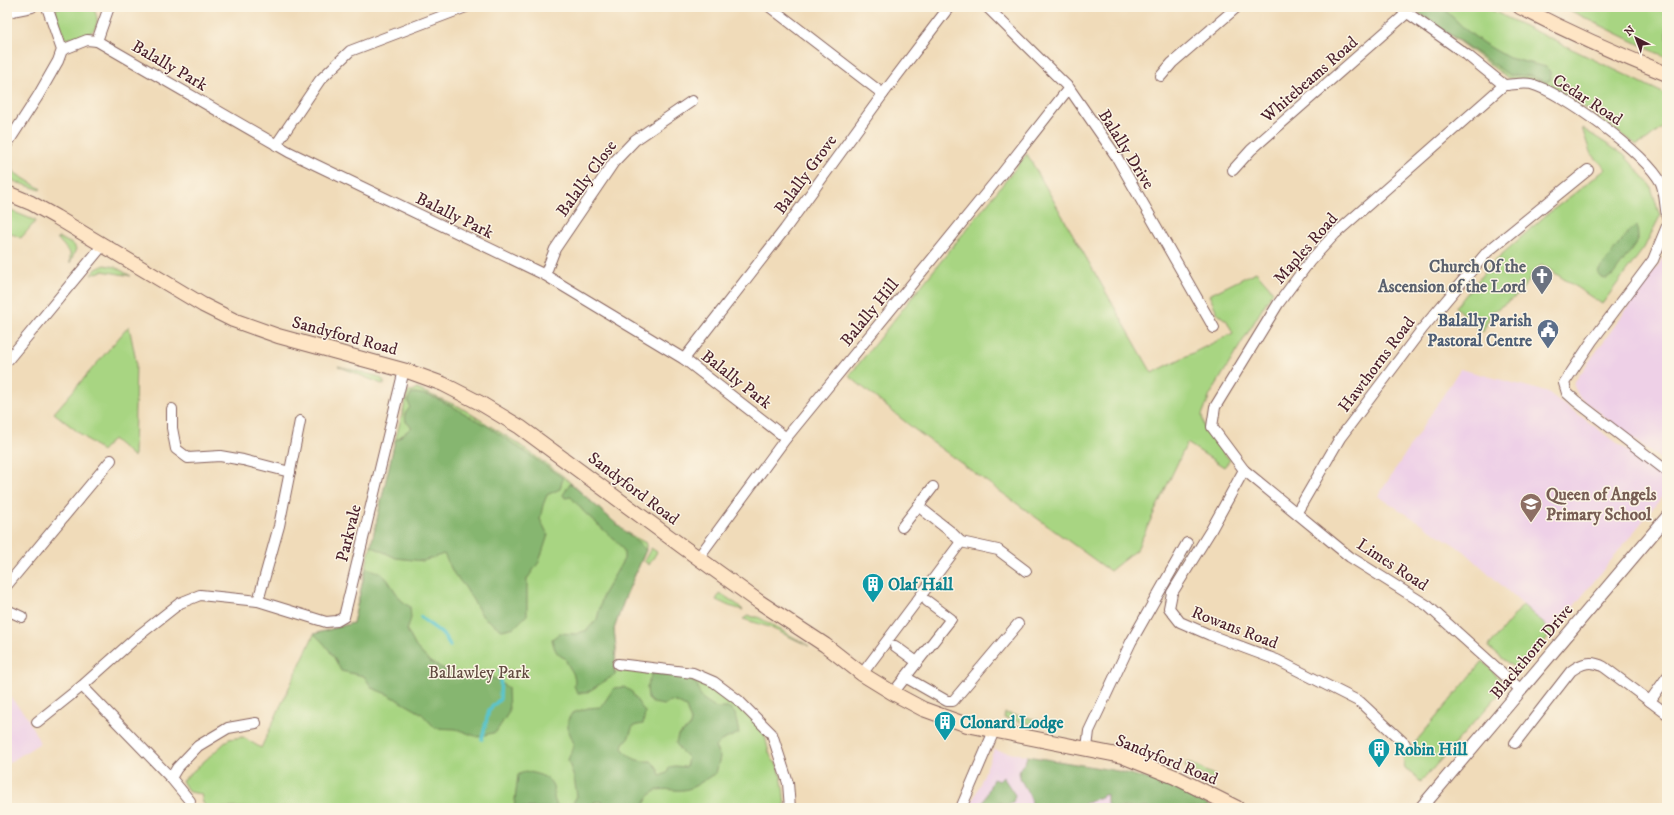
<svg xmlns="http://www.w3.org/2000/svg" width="1674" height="815" font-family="'IM FELL DW Pica',serif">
<rect width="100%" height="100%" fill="#fcf5e5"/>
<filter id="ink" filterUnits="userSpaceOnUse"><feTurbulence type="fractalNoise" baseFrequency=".025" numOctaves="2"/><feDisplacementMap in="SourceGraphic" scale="8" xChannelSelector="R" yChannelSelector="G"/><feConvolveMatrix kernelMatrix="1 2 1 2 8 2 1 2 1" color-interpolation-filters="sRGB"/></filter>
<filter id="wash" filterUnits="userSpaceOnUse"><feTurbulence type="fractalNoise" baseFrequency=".012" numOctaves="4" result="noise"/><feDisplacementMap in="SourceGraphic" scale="16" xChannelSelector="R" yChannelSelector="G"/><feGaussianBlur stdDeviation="0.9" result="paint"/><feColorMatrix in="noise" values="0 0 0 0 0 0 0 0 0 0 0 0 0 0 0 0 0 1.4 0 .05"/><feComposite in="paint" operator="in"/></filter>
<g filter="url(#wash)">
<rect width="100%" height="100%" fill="#f0dbb9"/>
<g fill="#eed0e7">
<path d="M 1667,253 L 1667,464 L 1579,397 L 1573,384 Z"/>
<path d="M 1460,369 L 1547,392 L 1667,479 L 1667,491 L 1553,632 L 1464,551 L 1378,496 Z"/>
<path d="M 7,693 L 27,717 L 40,743 L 7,764 Z"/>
<path d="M 994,750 L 1118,771 L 1174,786 L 1214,808 L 970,808 Z"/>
</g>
<g fill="#a8d582" stroke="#797a56">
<path d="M 92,7 C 98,14 100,26 91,32 C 85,36 72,38 65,39 L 56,15 L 56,8 Z"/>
<path d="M 1412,7 L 1485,7 L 1667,95 L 1667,124 L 1647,140 L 1637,145 L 1557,89 L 1532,79 L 1508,78 Z"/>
<path d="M 1563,7 L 1667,7 L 1667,57 L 1655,52 Z"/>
<path d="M 1582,128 L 1624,155 L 1650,184 L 1660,216 L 1644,248 L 1602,304 L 1541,264 L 1518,295 L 1491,313 L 1483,332 L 1456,307 L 1491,264 L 1545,216 L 1606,169 L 1590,152 Z"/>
<path d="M 1027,154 L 1152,373 L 1233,333 L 1227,321 L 1218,314 L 1209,295 L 1256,272 L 1273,291 L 1210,395 L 1202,415 L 1205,432 L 1230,460 L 1224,467 L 1187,443 L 1137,549 L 1110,571 L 914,429 L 849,376 Z"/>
<path d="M 11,157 L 13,169 L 15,173 L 41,189 L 40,190 L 16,182 L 7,177 L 7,163 Z"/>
<path d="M 7,209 L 36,221 L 21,238 L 7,232 Z"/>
<path d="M 58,237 L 74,245 L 76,249 L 70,263 L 70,253 L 57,238 Z"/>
<path d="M 105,265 L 115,267 L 131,276 L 102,271 L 91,275 L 96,269 Z"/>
<path d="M 129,326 L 136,361 L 134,457 L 113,439 L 102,451 L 54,413 Z"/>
<path d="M 338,366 L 377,376 L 382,379 L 384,382 L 384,385 Z"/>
<path d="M 417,389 L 460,407 L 514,441 L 563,476 L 625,532 L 646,543 L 646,550 L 626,595 L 614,629 L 616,649 L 614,671 C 636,672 677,671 696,678 C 716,686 757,716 765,736 C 767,743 768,752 772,759 C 773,761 775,762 776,763 C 783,774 784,796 785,808 L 207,808 L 203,803 L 201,794 L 189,792 L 182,781 L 229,739 L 243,737 L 261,748 L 314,634 L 353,623 L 395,441 L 408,392 Z"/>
<path d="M 651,548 L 657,552 L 649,565 L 644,561 Z"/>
<path d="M 720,593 L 738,605 L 743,610 L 729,606 L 716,600 Z"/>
<path d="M 1523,605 L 1553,632 L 1518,671 L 1488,647 Z"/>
<path d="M 749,615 L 753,617 L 758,617 L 809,646 L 769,627 L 743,619 Z"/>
<path d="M 1483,661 L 1506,686 L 1421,782 L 1405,768 L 1403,757 Z"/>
<path d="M 1005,713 L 1039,720 L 1037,725 L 1004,718 Z"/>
<path d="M 1187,762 L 1216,776 L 1213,780 L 1185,767 Z"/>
</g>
<g fill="#86b670" stroke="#686a4e">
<path d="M 1410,7 L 1442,7 L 1466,30 L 1483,43 L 1509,58 L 1546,67 C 1550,71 1552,74 1550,80 L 1546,82 L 1531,76 L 1509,75 Z"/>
<path d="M 1637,226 L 1638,237 L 1635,245 L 1613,275 L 1606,279 L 1601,278 L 1598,274 L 1599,270 L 1629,231 Z"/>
<path d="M 412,393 C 437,393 464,415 486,425 L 563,478 L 560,489 L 547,495 L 543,505 L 540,519 L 548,535 L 539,562 L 527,579 L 527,615 L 515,627 L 502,630 L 483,617 L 465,587 L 454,574 L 444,554 L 423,561 L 396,558 L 371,546 L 395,441 L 412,427 L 406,422 L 405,414 L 410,407 L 408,400 Z"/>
<path d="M 570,483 L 646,550 L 626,595 L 614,629 L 616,649 L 614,671 L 616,674 L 586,693 L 578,693 L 574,686 C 578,674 568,669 565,658 C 556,655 554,648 552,639 L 560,633 L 576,634 L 587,630 L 597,619 L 603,595 L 624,559 L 624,551 L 618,543 L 584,512 L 571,497 L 565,498 L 563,495 Z"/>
<path d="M 366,568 L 379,572 L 387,579 L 401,600 L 410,607 L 411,618 L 407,630 L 416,647 L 430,662 L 457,675 L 476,672 L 496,679 L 508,688 L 509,712 L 496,732 L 478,737 L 456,729 L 435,728 L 421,713 L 389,695 L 372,688 L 364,676 L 341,671 C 334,656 326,644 314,634 L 353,623 Z"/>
<path d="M 652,673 L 687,676 L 698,686 C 699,701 706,699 716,708 L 730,708 L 735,714 L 739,733 L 721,741 L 715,747 L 720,757 L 716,773 C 708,777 700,784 691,788 C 672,796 654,777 643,808 L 600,808 L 603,801 L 594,802 L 590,808 L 573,808 L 571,806 L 577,796 L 574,778 L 568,760 L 574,744 L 568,729 L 568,720 L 572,713 L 588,708 L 601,707 L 614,688 L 624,687 L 632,692 L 635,698 L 645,712 L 643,724 L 633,726 L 628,739 L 623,743 L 622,748 C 630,759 638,762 651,761 L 658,768 L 660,776 L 667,773 L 669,768 L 674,766 L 686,767 L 688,758 L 680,750 L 676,743 L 678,735 L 689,728 L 691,721 L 686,707 L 676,702 L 670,701 L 664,705 L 653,703 L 648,699 L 647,687 Z"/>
<path d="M 1027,756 L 1118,771 L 1174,786 L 1214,808 L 1111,808 L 1107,804 L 1107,794 L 1084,804 L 1081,808 L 1032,808 C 1034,791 1008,775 1025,763 Z"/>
<path d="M 526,771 C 535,774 549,775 553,786 C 555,794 552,797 557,805 L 555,808 L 514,808 L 518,775 Z"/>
<path d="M 1003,777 L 1015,795 L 1013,802 L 1007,805 L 998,802 L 996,807 L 981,808 L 993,779 L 999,781 Z"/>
</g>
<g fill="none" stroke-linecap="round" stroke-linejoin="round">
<g stroke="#58c5ce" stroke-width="3.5">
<path d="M 421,617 C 431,627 446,633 450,646"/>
<path d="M 482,739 L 489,710 L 500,699 L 501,668"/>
</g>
</g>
</g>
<g filter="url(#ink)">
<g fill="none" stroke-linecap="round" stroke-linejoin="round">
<g stroke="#84615d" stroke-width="12">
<g id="minor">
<path d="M 770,7 L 883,94"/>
<path d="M 987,7 L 1069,88 L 1116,156 L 1214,328"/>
<path d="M 1399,7 L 1467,55 L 1504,85 C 1512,85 1523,82 1531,84 C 1562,92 1648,155 1661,183 C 1665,193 1665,206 1667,216"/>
<path d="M 7,12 L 32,7"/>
<path d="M 97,41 L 289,152 L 545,275 L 684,359 L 786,438"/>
<path d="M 62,50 L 87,40 L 97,41 L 109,7"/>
<path d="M 1161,76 L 1172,63 L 1237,7"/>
<path d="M 1504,85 L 1335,234 L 1310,261 L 1278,304 L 1215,407 L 1212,427 L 1244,470 L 1350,557 L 1428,606 L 1521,690"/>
<path d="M 7,144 L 38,96 L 58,61 L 62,50 L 47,7"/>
<path d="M 276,145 L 320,80 L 350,51 L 466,7"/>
<path d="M 1233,170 L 1251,150 L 1407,13"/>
<path d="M 1667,226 L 1653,260 L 1592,341 L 1564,383 L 1567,393 L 1576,401 L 1667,471"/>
<path d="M 545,275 L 555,249 L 614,162 L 635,140 L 692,101"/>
<path d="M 684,359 L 785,229 L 883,94 L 949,7"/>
<path d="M 7,361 L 103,245"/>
<path d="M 172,409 L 172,428 L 176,449 L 188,458 L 220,456 L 243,460 L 290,472"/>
<path d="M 1244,470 L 1211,530 L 1172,593 L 1169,608 L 1180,622 L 1210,635 L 1277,660 L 1360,702 L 1405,744"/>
<path d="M 918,506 L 951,532 L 961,542 L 998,550 L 1026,571"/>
<path d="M 1297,512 L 1340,438 L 1423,328 L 1487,252 L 1588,170"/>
<path d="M 902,527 L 933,487"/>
<path d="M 698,558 L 786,438 L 1000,176 L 1069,88"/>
<path d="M 7,585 L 111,460"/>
<path d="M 258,601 L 279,526 L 300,421"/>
<path d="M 7,610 L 22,617"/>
<path d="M 895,646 L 917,662"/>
<path d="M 618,664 L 693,673 L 714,682 L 738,700 L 772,734 L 788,783 L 790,808"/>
<path d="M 862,674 L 961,542"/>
<path d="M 905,677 L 947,701 L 953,701 L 1018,624"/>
<path d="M 82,686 L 171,778 L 190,801"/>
<path d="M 893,693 L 951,619 L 927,601"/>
<path d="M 1650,701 L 1667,677"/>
<path d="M 37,722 L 82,686 L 138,636 L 180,603 L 200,595 L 258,601 L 326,622 L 337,621 L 344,617 L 404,370"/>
<path d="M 1515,743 L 1571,671 C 1582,663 1591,660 1604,667 L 1667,714"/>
<path d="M 1087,748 L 1089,731 L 1131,642 L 1187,543"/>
<path d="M 171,778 L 177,768 L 198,746 L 228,728 L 256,723"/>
<path d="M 961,808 L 994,731"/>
</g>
</g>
<g stroke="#84615d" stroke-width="14">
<path id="tertiary" d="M 1421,808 L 1667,517"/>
</g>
<g stroke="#84615d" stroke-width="16">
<g id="secondary">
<path d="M 1520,7 C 1568,32 1617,54 1667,74"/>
<path d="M 7,193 L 31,203 L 56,217 L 203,305 L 233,320 L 278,336 L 410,372 L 443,384 L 480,403 L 520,427 L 683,547 L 758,601 L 825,645 L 862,674 L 893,693 L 923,709 L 967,725 L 1122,756 L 1175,777 L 1237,808"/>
</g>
</g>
<use href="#minor" stroke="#fff" stroke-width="10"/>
<use href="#tertiary" stroke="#fff" stroke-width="12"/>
<use href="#secondary" stroke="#fee5c5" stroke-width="14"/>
</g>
</g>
<defs>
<g id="church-pin" transform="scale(1.15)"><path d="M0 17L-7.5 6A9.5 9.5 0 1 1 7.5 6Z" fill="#6b7280" stroke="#fcf5e5"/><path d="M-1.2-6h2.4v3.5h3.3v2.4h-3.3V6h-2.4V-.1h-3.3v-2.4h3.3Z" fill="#fff"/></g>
<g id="civic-pin" transform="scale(1.15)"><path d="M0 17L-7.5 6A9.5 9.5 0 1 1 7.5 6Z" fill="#5c6f8a" stroke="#fcf5e5"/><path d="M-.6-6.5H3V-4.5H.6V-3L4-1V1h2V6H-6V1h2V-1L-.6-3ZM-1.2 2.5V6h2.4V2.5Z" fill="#fff"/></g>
<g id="school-pin" transform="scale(1.15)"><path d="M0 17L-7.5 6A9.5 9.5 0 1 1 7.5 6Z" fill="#8d6e63" stroke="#fcf5e5"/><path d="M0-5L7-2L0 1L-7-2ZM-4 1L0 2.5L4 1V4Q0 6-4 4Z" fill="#fff"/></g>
<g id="building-pin" transform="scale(1.15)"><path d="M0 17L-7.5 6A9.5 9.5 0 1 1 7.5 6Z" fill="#0f9aa8" stroke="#fcf5e5"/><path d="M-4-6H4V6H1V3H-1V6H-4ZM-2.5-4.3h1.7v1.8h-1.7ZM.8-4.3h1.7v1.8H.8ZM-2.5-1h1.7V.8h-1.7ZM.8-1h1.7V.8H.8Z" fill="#fff"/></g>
</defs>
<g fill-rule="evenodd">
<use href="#church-pin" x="1542" y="276"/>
<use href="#civic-pin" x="1548" y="330"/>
<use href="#school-pin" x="1531" y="504"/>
<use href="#building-pin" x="873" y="584"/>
<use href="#building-pin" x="945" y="722"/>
<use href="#building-pin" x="1379" y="749"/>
</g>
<g text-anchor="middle" stroke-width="3" stroke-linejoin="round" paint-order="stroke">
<g font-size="17" fill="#4a1f2b" stroke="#fcf5e5">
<text transform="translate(170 65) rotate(30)" y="6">Balally Park</text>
<text transform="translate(1309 79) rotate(-41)" y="6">Whitebeams Road</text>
<text transform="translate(1588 99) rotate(33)" y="6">Cedar Road</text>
<text transform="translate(1127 149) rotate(58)" y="6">Balally Drive</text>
<text transform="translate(805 174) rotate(-54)" y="6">Balally Grove</text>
<text transform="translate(586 178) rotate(-54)" y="6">Balally Close</text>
<text transform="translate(455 215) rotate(26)" y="6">Balally Park</text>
<text transform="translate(1305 248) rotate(-49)" y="6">Maples Road</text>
<text transform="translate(869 312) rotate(-51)" y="6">Balally Hill</text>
<text transform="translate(345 335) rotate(15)" y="6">Sandyford Road</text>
<text transform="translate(1376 364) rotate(-53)" y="6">Hawthorns Road</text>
<text transform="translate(737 379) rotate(38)" y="6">Balally Park</text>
<text transform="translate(634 488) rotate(37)" y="6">Sandyford Road</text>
<text transform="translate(348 533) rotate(-76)" y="6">Parkvale</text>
<text transform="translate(1393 564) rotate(33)" y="6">Limes Road</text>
<text transform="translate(1235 627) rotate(21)" y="6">Rowans Road</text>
<text transform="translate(1531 651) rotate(-50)" y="6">Blackthorn Drive</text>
<text transform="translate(1167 759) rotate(22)" y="6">Sandyford Road</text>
</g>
<g font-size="17" font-weight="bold" fill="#5b616d" stroke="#fcf5e5" text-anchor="end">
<text x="1526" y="272">Church Of the<tspan x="1526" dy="20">Ascension of the Lord</tspan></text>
</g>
<g font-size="17" font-weight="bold" fill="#4e5e75" stroke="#fcf5e5" text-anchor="end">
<text x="1532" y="326">Balally Parish<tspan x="1532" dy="20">Pastoral Centre</tspan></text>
</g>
<g font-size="17" font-weight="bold" fill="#785e54" stroke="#fcf5e5" text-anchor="start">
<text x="1546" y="500">Queen of Angels<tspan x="1546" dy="20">Primary School</tspan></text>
</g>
<g font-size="17" font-weight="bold" fill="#0d838f" stroke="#fcf5e5" text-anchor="start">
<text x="888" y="590">Olaf Hall</text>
<text x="960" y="728">Clonard Lodge</text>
<text x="1394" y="755">Robin Hill</text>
</g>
<g font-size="17" fill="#624c41" stroke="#fcf5e5">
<text x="479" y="678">Ballawley Park</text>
</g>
</g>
<rect width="1674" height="815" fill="none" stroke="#fcf5e5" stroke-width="24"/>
<g transform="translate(1636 38) rotate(318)" stroke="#fcf5e5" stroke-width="3" paint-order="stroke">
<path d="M0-3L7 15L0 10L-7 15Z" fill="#4a1f2b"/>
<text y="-6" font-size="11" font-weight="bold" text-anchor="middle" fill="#4a1f2b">N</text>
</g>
</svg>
